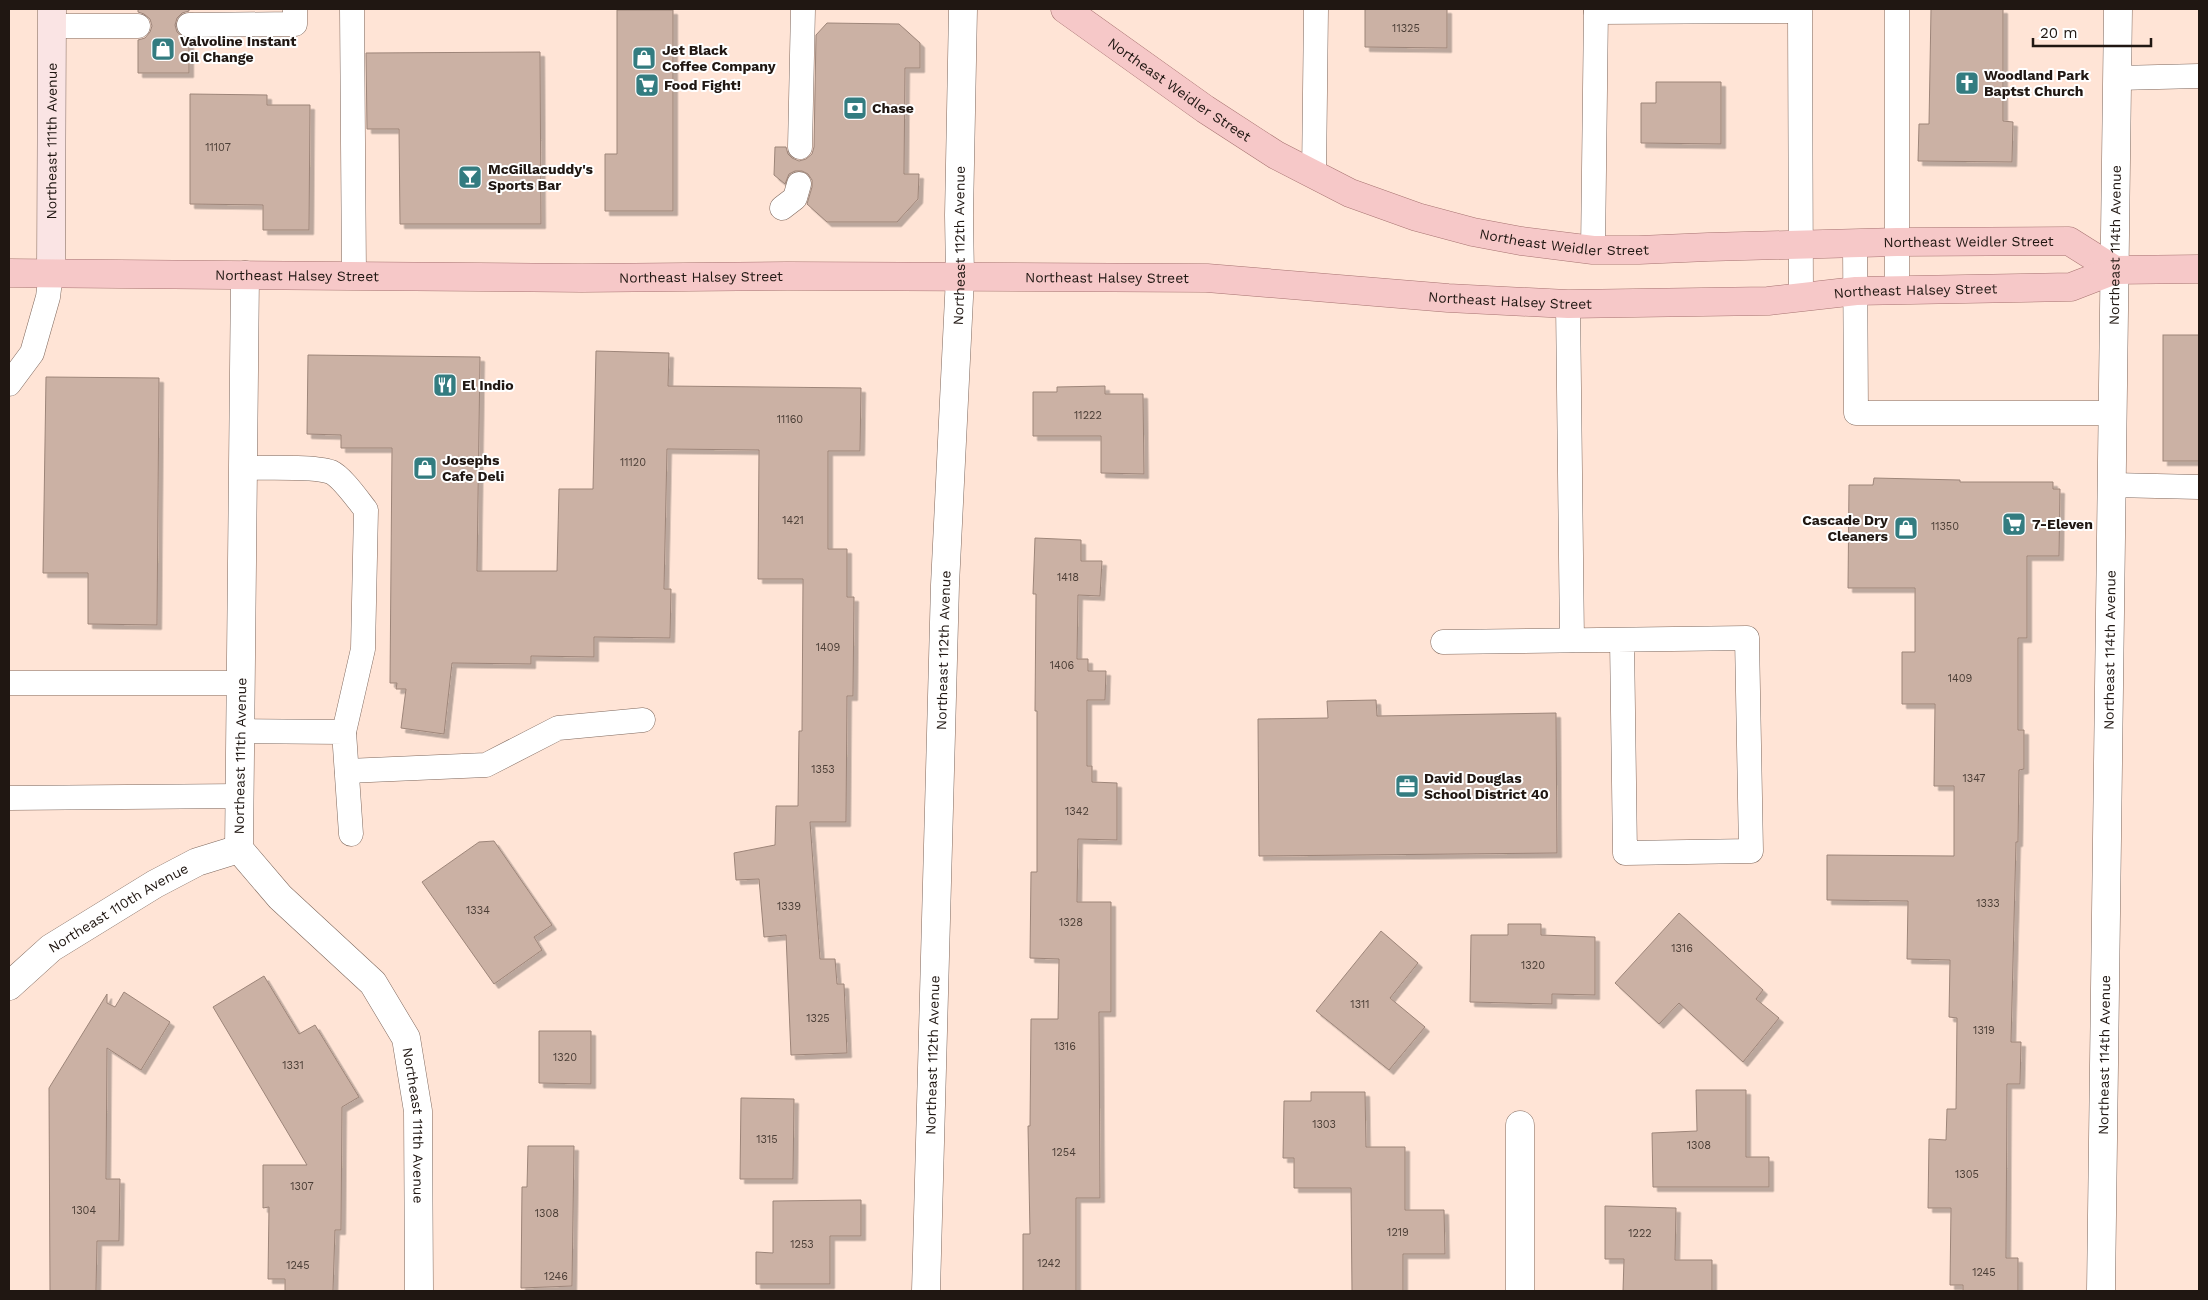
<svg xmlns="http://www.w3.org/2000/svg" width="2208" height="1300" font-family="'Work Sans',sans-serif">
<defs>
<filter id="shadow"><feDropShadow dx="4.5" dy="4.5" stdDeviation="0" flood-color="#0004"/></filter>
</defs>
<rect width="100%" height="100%" fill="#ffe4d6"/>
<g fill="#cbb1a4" stroke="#9d8579" filter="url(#shadow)">
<path d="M 138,9 L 189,9 L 189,11 L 182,13 L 177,18 L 175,25 L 177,32 L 183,37 L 189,39 L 189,73 L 138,73 L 138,40 L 145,38 L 150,32 L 152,26 L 150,19 L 144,14 L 138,12 Z"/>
<path d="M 1365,9 L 1447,9 L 1447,48 L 1365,47 Z"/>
<path d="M 1931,9 L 2003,9 L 2003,121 L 2013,122 L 2012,162 L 1918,161 L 1919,124 L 1929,124 Z"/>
<path d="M 617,10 L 673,10 L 673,211 L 605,211 L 605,154 L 617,154 Z"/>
<path d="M 827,23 L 899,24 L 920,43 L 920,68 L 905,68 L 904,174 L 919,174 L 918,199 L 897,222 L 827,222 L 807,204 L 812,187 L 812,180 L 808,174 L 802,171 L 795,171 L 789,174 L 785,184 L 774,175 L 775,147 L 786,147 L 788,154 L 792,158 L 799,161 L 806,159 L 812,154 L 814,147 L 816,35 Z"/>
<path d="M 540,52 L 541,224 L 400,224 L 399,129 L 367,129 L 366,53 Z"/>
<path d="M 1656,82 L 1721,82 L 1721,144 L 1641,143 L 1641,103 L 1656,103 Z"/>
<path d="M 190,94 L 267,95 L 267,105 L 310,105 L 309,230 L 263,230 L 263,205 L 190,204 Z"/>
<rect x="2163" y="335" width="36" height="126"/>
<path d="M 596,351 L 669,353 L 668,386 L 861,388 L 860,451 L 828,451 L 828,549 L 847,549 L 847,597 L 854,597 L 853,696 L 847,696 L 846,822 L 810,822 L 820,959 L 835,959 L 837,984 L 844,984 L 847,1053 L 791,1055 L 786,935 L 764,937 L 759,879 L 736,880 L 734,853 L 775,845 L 776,806 L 798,806 L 799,731 L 802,731 L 803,579 L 758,579 L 759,450 L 667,449 L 664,589 L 671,589 L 670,638 L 594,637 L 594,657 L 531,656 L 531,664 L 452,663 L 444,734 L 401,728 L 406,689 L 396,689 L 397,683 L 390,683 L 392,448 L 341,448 L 341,435 L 307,434 L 308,355 L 480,357 L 477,571 L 557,571 L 559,489 L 593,489 Z"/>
<path d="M 46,377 L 159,378 L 157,625 L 88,624 L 88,573 L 43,573 Z"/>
<path d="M 1105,386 L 1105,394 L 1143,394 L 1144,474 L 1101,473 L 1101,436 L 1033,436 L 1033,392 L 1057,392 L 1057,387 Z"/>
<path d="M 1874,478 L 1960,480 L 1960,482 L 2053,482 L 2053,489 L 2060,489 L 2059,556 L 2027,556 L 2027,638 L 2018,638 L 2018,730 L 2024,730 L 2024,769 L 2019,770 L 2018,842 L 2016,842 L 2011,1042 L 2021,1042 L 2020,1084 L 2007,1084 L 2006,1258 L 2018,1258 L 2018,1291 L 1963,1291 L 1963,1285 L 1950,1285 L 1951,1208 L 1928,1208 L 1929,1139 L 1946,1140 L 1947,1109 L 1956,1109 L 1957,1018 L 1949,1017 L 1950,960 L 1907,959 L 1908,901 L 1827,900 L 1827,855 L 1954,856 L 1954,786 L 1934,786 L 1935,704 L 1902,704 L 1902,652 L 1915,652 L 1915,588 L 1848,588 L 1849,485 L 1873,485 Z"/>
<path d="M 1035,538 L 1081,540 L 1081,561 L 1102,561 L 1100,596 L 1078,595 L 1077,659 L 1088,659 L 1088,671 L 1106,671 L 1105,700 L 1087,700 L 1087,766 L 1092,766 L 1092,782 L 1117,783 L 1117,840 L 1078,839 L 1077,902 L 1111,902 L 1111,1012 L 1099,1012 L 1100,1198 L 1076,1198 L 1076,1291 L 1023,1291 L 1023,1234 L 1030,1234 L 1028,1126 L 1030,1126 L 1031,1019 L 1058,1019 L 1059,959 L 1030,958 L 1031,872 L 1037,872 L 1037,711 L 1035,711 L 1036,594 L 1033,594 Z"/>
<path d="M 1376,700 L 1377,716 L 1556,713 L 1557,853 L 1259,856 L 1258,719 L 1328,718 L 1327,701 Z"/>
<path d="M 494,841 L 552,925 L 534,937 L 542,950 L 494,984 L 422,882 L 479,842 Z"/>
<path d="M 1679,913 L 1763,990 L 1756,999 L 1779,1018 L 1743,1062 L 1679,1003 L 1659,1024 L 1615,983 Z"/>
<path d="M 1508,924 L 1541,924 L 1541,935 L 1595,937 L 1595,995 L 1552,994 L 1552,1004 L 1470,1002 L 1471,935 L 1508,935 Z"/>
<path d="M 1381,931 L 1418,963 L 1390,998 L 1425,1027 L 1389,1070 L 1316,1011 Z"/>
<path d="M 264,976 L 299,1034 L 315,1025 L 359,1097 L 342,1107 L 341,1230 L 335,1230 L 333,1291 L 285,1291 L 285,1279 L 268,1279 L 269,1207 L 263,1208 L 263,1165 L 307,1165 L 213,1007 Z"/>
<path d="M 124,992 L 170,1022 L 141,1070 L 107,1048 L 106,1179 L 120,1179 L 119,1241 L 97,1241 L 96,1291 L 50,1291 L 49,1088 L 107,994 L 107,1003 L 115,1007 Z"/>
<path d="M 539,1031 L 591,1031 L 591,1084 L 539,1083 Z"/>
<path d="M 1696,1090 L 1746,1090 L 1746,1157 L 1769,1157 L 1769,1187 L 1653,1187 L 1652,1133 L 1697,1131 Z"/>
<path d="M 1311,1092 L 1365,1092 L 1366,1147 L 1405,1147 L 1405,1210 L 1444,1210 L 1445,1254 L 1403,1254 L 1403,1291 L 1352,1291 L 1351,1188 L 1294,1188 L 1294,1158 L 1283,1158 L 1284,1101 L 1311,1101 Z"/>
<path d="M 741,1098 L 794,1099 L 793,1179 L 740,1179 Z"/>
<path d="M 528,1146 L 574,1146 L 572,1286 L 521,1288 L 522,1187 L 527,1187 Z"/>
<path d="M 861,1200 L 861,1236 L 830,1236 L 830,1284 L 756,1284 L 756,1252 L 773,1253 L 773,1201 Z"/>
<path d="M 1605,1206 L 1676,1208 L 1675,1260 L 1712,1260 L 1712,1291 L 1623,1291 L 1624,1259 L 1605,1259 Z"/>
</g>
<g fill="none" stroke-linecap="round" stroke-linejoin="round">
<g stroke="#7f685d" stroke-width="25">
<g id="lane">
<path d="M 352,9 L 354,275"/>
<path d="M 1596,12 L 1800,11 L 1801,297"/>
<path d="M 189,25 L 295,24 L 295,9"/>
<path d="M 52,26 L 138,26"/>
<path d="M 2118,78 L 2199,76"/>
<path d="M 800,147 L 803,9"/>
<path d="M 1314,175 L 1316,9"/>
<path d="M 782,208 L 795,198 L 799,184"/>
<path d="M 1855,243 L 1856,413 L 2113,413"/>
<path d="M 1593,250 L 1596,9"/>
<path d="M 1897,290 L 1897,9"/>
<path d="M 1568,304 L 1572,640"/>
<path d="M 9,384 L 32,353 L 48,297 L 51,273"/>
<path d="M 244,468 C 263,468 315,466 331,472 C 342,477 358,500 366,510 L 363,649 L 344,732"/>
<path d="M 2113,485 L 2199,487"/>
<path d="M 1443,642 L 1747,638 L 1751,851 L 1625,853 L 1622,640"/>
<path d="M 9,683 L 241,683"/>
<path d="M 240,731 L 344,732 L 351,834"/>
<path d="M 347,771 L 486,765 L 558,728 L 643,720"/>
<path d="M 9,798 L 240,796"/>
</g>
</g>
<g stroke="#7f685d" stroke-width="29">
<g id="street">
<path id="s1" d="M 245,275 L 239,849 L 280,897 L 373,983 L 406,1038 L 418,1111 L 419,1291"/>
<path id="s2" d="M 9,986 L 51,948 L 155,884 L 197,862 L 239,849"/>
<path id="s3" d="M 926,1291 L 945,585 L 960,277 L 959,215 L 963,9"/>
<path d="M 1520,1291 L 1520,1125"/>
<path id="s4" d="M 2101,1291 L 2118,9"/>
</g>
</g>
<g stroke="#7f685d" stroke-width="29">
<g id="secondary">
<path id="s5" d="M 51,273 L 52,9"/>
</g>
</g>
<g stroke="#a77371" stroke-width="29">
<g id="primary">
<path id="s6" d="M 1065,9 L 1205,109 L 1276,155 L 1350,193 L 1417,217 L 1473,232 L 1521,241 L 1593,250 L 1639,250 L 1708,247 L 1897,242 L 2069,241 L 2115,270"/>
<path id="s7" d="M 9,273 L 582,278 L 787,276 L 1207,278 L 1448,298 L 1568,304 L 1768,301 L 1856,291 L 2071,287 L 2115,270 L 2199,269"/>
</g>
</g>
<use href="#lane" stroke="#fff" stroke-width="24"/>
<use href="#street" stroke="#fff" stroke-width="28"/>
<use href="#secondary" stroke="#fae4e4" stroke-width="28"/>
<use href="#primary" stroke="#f6c8c8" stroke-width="28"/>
</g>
<defs>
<g id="shop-square" transform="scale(1.25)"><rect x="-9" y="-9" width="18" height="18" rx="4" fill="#337c80" stroke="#fff"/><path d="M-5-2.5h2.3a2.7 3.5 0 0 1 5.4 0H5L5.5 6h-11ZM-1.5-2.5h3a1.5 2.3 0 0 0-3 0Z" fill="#fff"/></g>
<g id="church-square" transform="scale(1.25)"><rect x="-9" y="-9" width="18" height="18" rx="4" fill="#337c80" stroke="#fff"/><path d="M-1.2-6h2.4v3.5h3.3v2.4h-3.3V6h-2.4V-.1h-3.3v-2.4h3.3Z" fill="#fff"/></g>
<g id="supermarket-square" transform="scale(1.25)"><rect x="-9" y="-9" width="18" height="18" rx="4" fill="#337c80" stroke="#fff"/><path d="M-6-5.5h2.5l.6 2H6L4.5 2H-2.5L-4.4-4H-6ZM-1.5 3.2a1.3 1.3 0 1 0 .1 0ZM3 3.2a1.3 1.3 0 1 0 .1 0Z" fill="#fff"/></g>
<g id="bank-square" transform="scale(1.25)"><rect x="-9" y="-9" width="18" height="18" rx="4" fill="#337c80" stroke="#fff"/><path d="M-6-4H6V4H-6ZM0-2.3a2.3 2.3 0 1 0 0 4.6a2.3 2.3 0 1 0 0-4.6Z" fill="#fff"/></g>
<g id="bar-square" transform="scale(1.25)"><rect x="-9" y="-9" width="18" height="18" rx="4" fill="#337c80" stroke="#fff"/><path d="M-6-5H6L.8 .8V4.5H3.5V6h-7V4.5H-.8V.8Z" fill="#fff"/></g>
<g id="restaurant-square" transform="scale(1.25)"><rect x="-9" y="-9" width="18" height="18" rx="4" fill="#337c80" stroke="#fff"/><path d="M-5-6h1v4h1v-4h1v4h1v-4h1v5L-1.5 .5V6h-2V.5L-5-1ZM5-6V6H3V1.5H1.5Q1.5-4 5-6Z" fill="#fff"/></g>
<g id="office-square" transform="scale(1.25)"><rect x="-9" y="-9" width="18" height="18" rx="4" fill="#337c80" stroke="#fff"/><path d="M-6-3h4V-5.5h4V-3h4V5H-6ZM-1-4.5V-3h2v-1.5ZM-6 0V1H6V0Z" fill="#fff"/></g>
</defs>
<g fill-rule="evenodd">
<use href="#shop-square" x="163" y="49"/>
<use href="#shop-square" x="644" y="58"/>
<use href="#church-square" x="1967" y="83"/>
<use href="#supermarket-square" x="647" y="85"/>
<use href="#bank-square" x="855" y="108"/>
<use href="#bar-square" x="470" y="177"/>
<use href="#restaurant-square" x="445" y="385"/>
<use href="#shop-square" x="425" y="468"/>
<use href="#supermarket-square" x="2014" y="524"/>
<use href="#shop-square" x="1906" y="528"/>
<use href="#office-square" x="1407" y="786"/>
</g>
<g text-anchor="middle" stroke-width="4" stroke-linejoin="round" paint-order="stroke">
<g font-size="11" fill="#4b3e36">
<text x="1406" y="32">11325</text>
<text x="218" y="151">11107</text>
<text x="1088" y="419">11222</text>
<text x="790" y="423">11160</text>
<text x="633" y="466">11120</text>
<text x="793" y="524">1421</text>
<text x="1945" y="530">11350</text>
<text x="1068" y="581">1418</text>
<text x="828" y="651">1409</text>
<text x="1062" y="669">1406</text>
<text x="1960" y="682">1409</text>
<text x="823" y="773">1353</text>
<text x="1974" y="782">1347</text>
<text x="1077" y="815">1342</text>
<text x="1988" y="907">1333</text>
<text x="789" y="910">1339</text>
<text x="478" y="914">1334</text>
<text x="1071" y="926">1328</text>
<text x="1682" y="952">1316</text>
<text x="1533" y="969">1320</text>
<text x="1360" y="1008">1311</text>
<text x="818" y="1022">1325</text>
<text x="1984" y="1034">1319</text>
<text x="1065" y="1050">1316</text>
<text x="565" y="1061">1320</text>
<text x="293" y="1069">1331</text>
<text x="1324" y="1128">1303</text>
<text x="767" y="1143">1315</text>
<text x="1699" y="1149">1308</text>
<text x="1064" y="1156">1254</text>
<text x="1967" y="1178">1305</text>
<text x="302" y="1190">1307</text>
<text x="84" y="1214">1304</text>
<text x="547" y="1217">1308</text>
<text x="1398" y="1236">1219</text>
<text x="1640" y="1237">1222</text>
<text x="802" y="1248">1253</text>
<text x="1049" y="1267">1242</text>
<text x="298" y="1269">1245</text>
<text x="1984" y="1276">1245</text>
<text x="556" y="1280">1246</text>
</g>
<g font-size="14" font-weight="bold" fill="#201712" stroke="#fff" text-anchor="start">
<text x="180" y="46">Valvoline Instant<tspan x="180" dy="16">Oil Change</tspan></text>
<text x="662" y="55">Jet Black<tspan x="662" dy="16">Coffee Company</tspan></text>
<text x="1984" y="80">Woodland Park<tspan x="1984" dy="16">Baptst Church</tspan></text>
<text x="664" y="90">Food Fight!</text>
<text x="872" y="113">Chase</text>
<text x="488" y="174">McGillacuddy's<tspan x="488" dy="16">Sports Bar</tspan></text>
<text x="462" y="390">El Indio</text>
<text x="442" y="465">Josephs<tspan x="442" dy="16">Cafe Deli</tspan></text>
<text x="1888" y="525" text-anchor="end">Cascade Dry<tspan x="1888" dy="16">Cleaners</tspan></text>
<text x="2032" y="529">7-Eleven</text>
<text x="1424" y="783">David Douglas<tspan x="1424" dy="16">School District 40</tspan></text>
</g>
<g font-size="14" fill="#201712" stroke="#fff">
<text dy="5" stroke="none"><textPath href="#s6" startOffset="140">Northeast Weidler Street</textPath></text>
<text dy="5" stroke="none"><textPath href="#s5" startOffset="132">Northeast 111th Avenue</textPath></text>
<text dy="5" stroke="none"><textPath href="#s6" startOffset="561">Northeast Weidler Street</textPath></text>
<text dy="5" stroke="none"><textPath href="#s6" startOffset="966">Northeast Weidler Street</textPath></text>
<text dy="5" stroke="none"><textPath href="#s3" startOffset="1046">Northeast 112th Avenue</textPath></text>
<text dy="5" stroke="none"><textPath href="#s4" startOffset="1046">Northeast 114th Avenue</textPath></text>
<text dy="5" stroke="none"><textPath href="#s7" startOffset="288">Northeast Halsey Street</textPath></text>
<text dy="5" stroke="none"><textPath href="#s7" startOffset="692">Northeast Halsey Street</textPath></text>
<text dy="5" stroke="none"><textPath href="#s7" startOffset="1098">Northeast Halsey Street</textPath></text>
<text dy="5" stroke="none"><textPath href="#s7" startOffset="1908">Northeast Halsey Street</textPath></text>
<text dy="5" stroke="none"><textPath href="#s7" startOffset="1502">Northeast Halsey Street</textPath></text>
<text dy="5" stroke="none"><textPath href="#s3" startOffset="641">Northeast 112th Avenue</textPath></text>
<text dy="5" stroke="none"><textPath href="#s4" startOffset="641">Northeast 114th Avenue</textPath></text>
<text transform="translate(240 756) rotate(-89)" y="5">Northeast 111th Avenue</text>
<text dy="5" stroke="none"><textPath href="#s2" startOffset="135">Northeast 110th Avenue</textPath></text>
<text dy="5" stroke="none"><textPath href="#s3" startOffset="236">Northeast 112th Avenue</textPath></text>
<text dy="5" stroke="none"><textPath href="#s4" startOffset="236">Northeast 114th Avenue</textPath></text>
<text dy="5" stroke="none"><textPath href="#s1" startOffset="916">Northeast 111th Avenue</textPath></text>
</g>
</g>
<rect width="2208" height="1300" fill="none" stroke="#201712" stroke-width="20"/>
<path d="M2033 38v8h118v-8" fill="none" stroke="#201712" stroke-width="2.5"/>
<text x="2040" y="38" font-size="15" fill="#201712" stroke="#ffffff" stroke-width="4" paint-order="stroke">20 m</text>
</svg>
